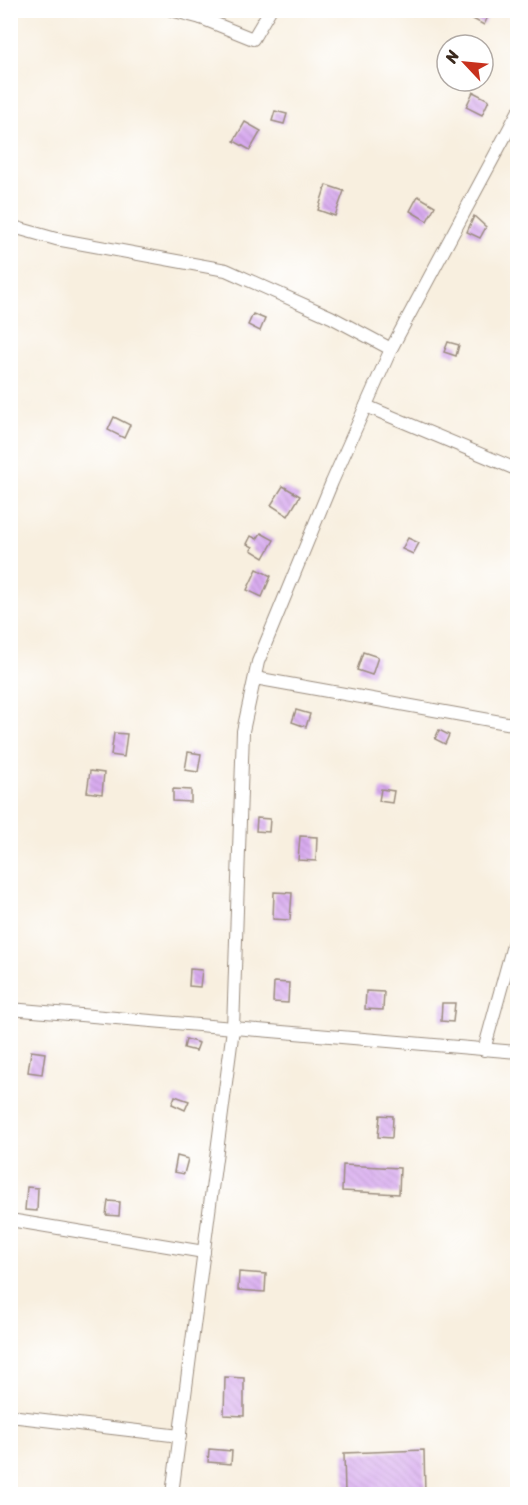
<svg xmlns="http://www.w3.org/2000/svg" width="528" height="1505" font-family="Sriracha,sans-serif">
<defs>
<pattern id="building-back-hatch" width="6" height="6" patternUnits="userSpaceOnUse" patternTransform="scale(1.5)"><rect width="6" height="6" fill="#d8abef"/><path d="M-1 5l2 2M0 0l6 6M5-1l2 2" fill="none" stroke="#ba93cc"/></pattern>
</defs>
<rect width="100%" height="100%" fill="#fff"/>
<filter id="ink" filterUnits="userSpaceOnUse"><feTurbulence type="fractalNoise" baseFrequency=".0167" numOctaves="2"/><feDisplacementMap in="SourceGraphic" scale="12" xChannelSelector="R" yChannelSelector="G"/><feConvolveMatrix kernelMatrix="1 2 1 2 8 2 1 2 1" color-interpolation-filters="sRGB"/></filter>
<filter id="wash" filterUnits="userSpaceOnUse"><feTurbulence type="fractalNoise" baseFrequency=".008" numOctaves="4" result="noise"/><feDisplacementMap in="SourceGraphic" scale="24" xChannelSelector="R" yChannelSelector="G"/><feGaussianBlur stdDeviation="1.35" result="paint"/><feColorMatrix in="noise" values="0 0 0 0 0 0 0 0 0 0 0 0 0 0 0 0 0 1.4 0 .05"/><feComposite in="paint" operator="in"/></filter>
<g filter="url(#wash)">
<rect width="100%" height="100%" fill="#f8efdf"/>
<g id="blocks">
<g fill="url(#building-back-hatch)">
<path d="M 456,10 L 491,10 L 484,25 Z"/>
<path d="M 473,92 L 489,100 L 482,115 L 466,107 Z"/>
<path d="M 275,111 L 287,114 L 284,124 L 272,121 Z"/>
<path d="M 245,122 L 261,131 L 250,150 L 234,141 Z"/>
<path d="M 326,185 L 344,191 L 335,216 L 318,210 Z"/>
<path d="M 418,196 L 435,206 L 427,221 L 410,211 Z"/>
<path d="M 474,216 L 486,227 L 480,238 L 467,232 Z"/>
<path d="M 253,314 L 265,319 L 260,331 L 248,325 Z"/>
<path d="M 448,342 L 459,345 L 456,356 L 444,352 Z"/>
<path d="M 114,417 L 130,425 L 124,438 L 108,430 Z"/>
<path d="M 283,486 L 300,496 L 288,516 L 271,505 Z"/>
<path d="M 261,533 L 274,540 L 264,558 L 251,550 L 253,547 L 247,544 L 251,536 L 257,539 Z"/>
<path d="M 408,538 L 419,543 L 413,554 L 402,549 Z"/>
<path d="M 257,569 L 271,576 L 262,597 L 247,590 Z"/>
<path d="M 363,652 L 378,657 L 372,675 L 357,670 Z"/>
<path d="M 296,710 L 310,714 L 306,727 L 292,722 Z"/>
<path d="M 439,730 L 449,735 L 445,744 L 435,739 Z"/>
<path d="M 114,733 L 127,734 L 124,757 L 111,755 Z"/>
<path d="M 188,752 L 201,754 L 198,772 L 185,770 Z"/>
<path d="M 90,771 L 104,773 L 102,794 L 87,792 Z"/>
<path d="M 173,789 L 191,790 L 191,802 L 173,801 Z"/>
<path d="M 381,789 L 394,791 L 392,803 L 379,801 Z"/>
<path d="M 257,818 L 270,819 L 269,832 L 256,831 Z"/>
<path d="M 300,836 L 317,837 L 316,861 L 298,860 Z"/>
<path d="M 274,892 L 292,893 L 290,920 L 273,919 Z"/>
<path d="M 190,969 L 202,970 L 200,987 L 189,986 Z"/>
<path d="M 274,982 L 289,983 L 288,1003 L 273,1002 Z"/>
<path d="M 366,991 L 384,992 L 383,1010 L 365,1009 Z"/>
<path d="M 442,1003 L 455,1003 L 453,1022 L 441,1021 Z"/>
<path d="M 186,1039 L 199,1043 L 196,1051 L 184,1048 Z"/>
<path d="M 31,1051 L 45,1053 L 42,1074 L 28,1072 Z"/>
<path d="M 175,1096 L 189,1101 L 185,1110 L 172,1104 Z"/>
<path d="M 380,1115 L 393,1116 L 392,1138 L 378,1137 Z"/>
<path d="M 177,1156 L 188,1159 L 184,1174 L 174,1172 Z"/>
<path d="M 343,1165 L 400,1168 L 399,1194 L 342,1191 Z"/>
<path d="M 27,1187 L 38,1188 L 37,1211 L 25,1210 Z"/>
<path d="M 108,1201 L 120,1202 L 119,1216 L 106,1215 Z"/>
<path d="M 239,1272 L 266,1274 L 265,1292 L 238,1290 Z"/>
<path d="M 225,1377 L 244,1378 L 244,1416 L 224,1415 Z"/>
<path d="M 209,1449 L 232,1451 L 231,1464 L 208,1462 Z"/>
<path d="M 424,1450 L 425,1494 L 345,1494 L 344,1453 Z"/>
</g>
</g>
</g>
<g filter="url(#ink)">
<use href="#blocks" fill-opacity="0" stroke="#9a8c7e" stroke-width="1.5"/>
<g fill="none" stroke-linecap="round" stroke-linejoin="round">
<g stroke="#9a8c7e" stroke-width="14">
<g id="minor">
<path d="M 171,10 L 201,18 L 205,10"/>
<path d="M 201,18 L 253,39 L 270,10"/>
<path d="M 10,226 L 56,239 L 226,270 L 331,317 L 391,349"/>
<path d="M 366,406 L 518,470"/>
<path d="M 255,678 L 518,725"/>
<path d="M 10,1009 L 518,1052"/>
<path d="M 484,1050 L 518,927"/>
<path d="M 10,1220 L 204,1252"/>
<path d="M 10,1416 L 180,1436"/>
<path d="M 172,1494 L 233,1029 L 243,731 L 258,662 L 332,482 L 391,349 L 518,112"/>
</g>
</g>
<use href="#minor" stroke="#fff" stroke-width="12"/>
</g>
</g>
<rect width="528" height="1505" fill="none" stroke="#fff" stroke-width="36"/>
<g transform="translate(465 63) rotate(296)"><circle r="28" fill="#ffffff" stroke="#b1aaa5" stroke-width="1.5"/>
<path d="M0-4.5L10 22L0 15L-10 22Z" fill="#c8321e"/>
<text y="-9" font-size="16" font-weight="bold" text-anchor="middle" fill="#3b2a1e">N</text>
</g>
</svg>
